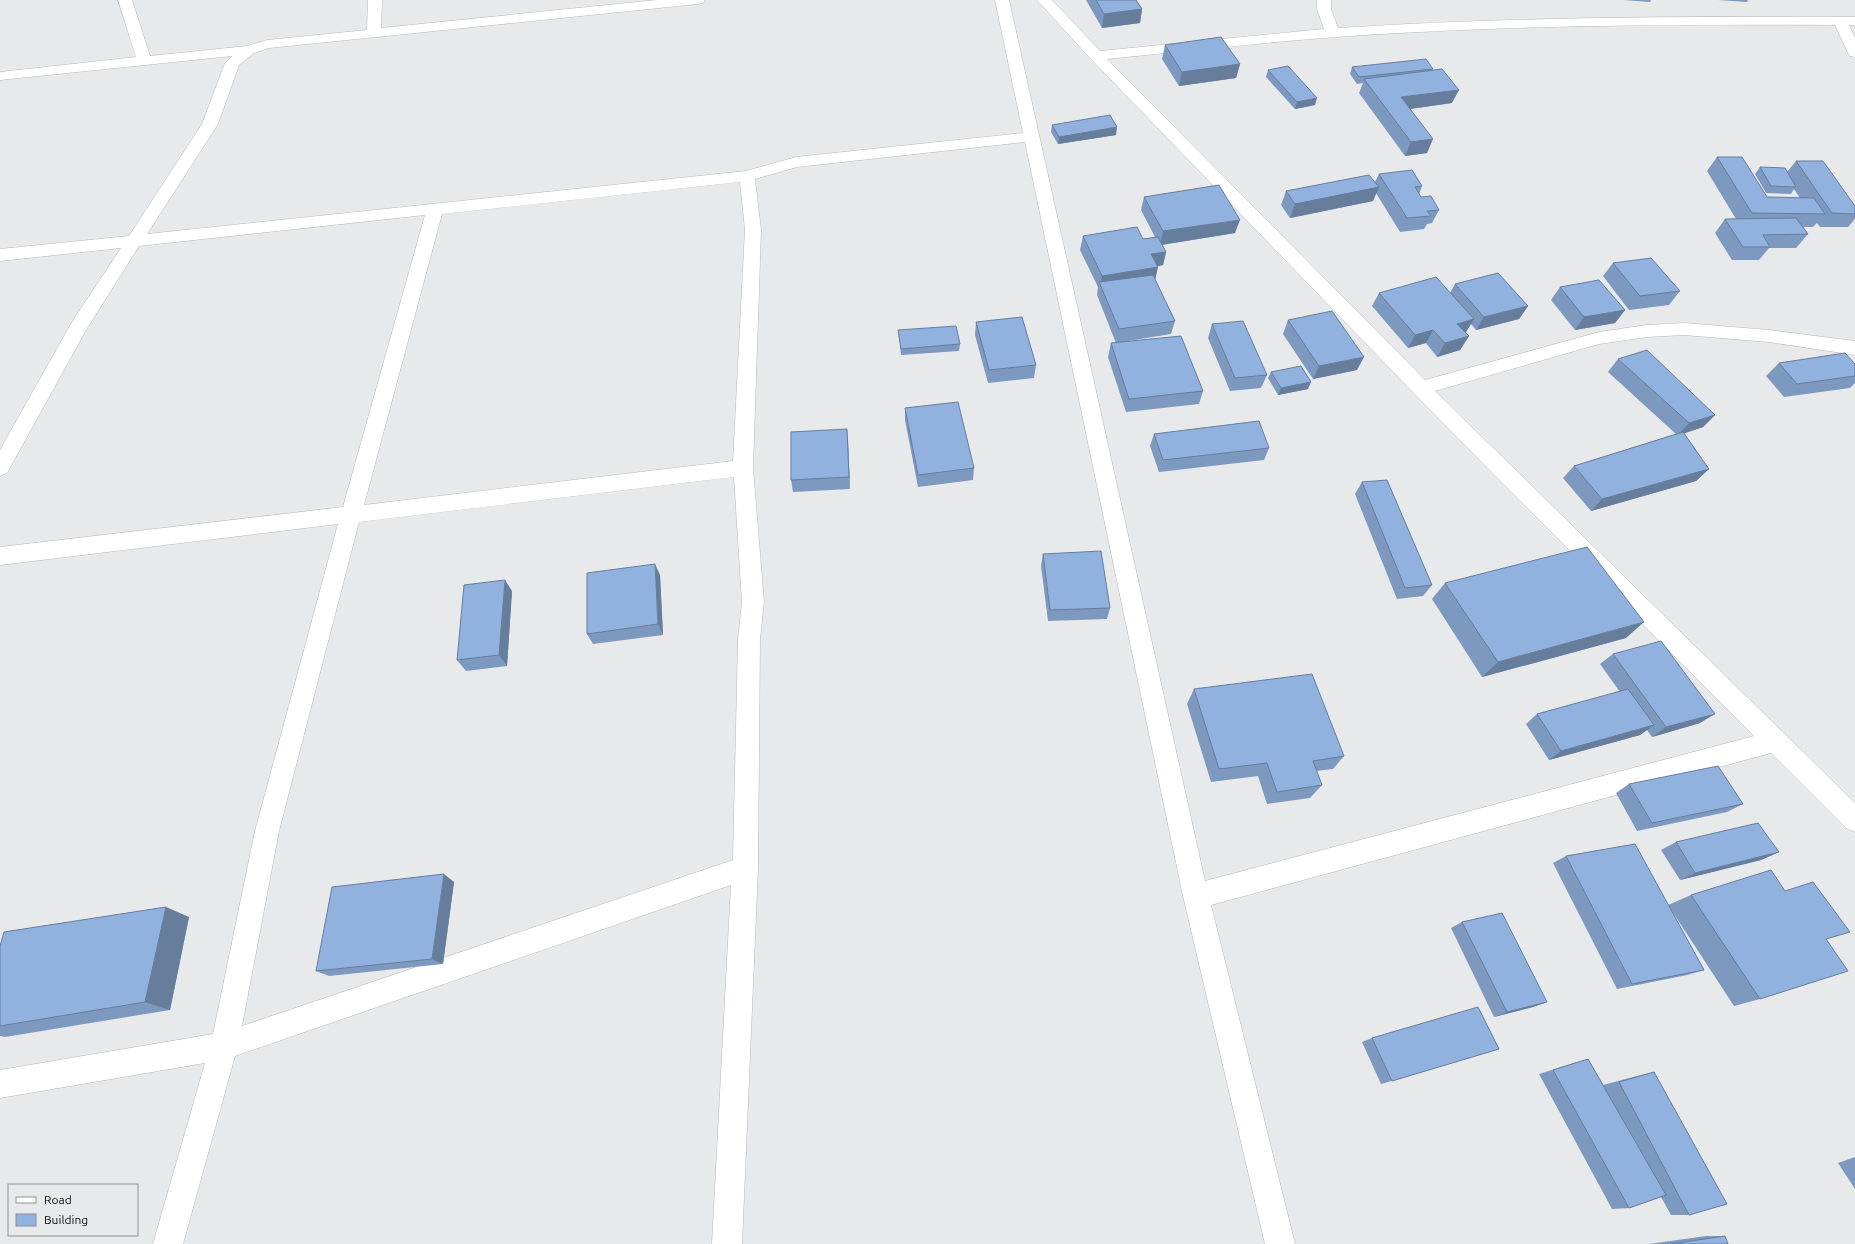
<svg xmlns="http://www.w3.org/2000/svg" width="1855" height="1244" font-family="Ubuntu,sans-serif">
<rect width="100%" height="100%" fill="#e8e9eb"/>
<g fill="none" stroke-linecap="round" stroke-linejoin="round">
<g stroke="#b6b7b8" stroke-width="1">
<path id="street" d="M 118,0 L 132,0 L 150,56 L 247,46 L 267,40 L 367,30 L 368,0 L 382,0 L 381,28 L 657,0 L 705,0 L 703,3 L 698,4 L 269,48 L 254,53 L 239,65 L 218,124 L 147,234 L 746,171 L 796,157 L 1023,133 L 995,0 L 1009,0 L 1205,881 L 1754,736 L 1435,415 L 1091,59 L 1037,0 L 1052,0 L 1100,51 L 1324,29 L 1317,9 L 1317,0 L 1331,0 L 1331,9 L 1338,28 C 1510,17 1682,16 1855,17 L 1855,25 L 1849,25 L 1855,38 L 1855,57 L 1850,56 L 1848,53 L 1835,25 C 1690,24 1544,25 1399,33 C 1302,38 1205,49 1107,59 L 1425,380 L 1599,332 L 1647,325 L 1684,323 L 1769,330 L 1855,341 L 1855,355 L 1769,342 L 1684,335 L 1647,337 L 1599,344 L 1435,391 L 1855,803 L 1855,832 L 1846,828 L 1771,753 L 1211,905 L 1295,1244 L 1265,1244 L 1183,896 L 1025,142 L 797,167 L 755,179 L 761,230 L 753,468 L 764,602 L 760,639 L 758,868 L 742,1244 L 712,1244 L 731,885 L 235,1056 L 183,1244 L 153,1244 L 205,1063 L 0,1098 L 0,1070 L 213,1034 L 255,831 L 338,524 L 0,565 L 0,547 L 343,507 L 425,215 L 139,246 L 86,330 L 7,473 L 0,476 L 0,450 L 72,322 L 121,248 L 0,261 L 0,249 L 129,236 L 202,124 L 225,63 L 232,56 L 0,80 L 0,72 L 136,57 ZM 740,182 L 745,230 L 733,461 L 364,505 L 442,214 ZM 734,477 L 742,602 L 738,639 L 733,860 L 242,1026 L 279,831 L 359,522 Z"/>
</g>
<use href="#street" fill="#fff" fill-rule="evenodd"/>
</g>
<g fill="#7d99c0">
<path d="M 1086,0 L 1136,0 L 1142,9 L 1140,23 L 1102,28 Z"/>
<path d="M 1623,0 L 1651,0 L 1650,2 Z"/>
<path d="M 1718,0 L 1748,0 L 1747,2 Z"/>
<path d="M 1165,45 L 1240,64 L 1236,78 L 1179,86 L 1162,59 Z"/>
<path d="M 1352,67 L 1433,69 L 1432,70 L 1452,103 L 1410,109 L 1427,153 L 1405,156 L 1359,93 L 1363,83 L 1357,84 L 1350,74 Z"/>
<path d="M 1268,70 L 1315,105 L 1295,109 L 1266,77 Z"/>
<path d="M 1052,125 L 1116,135 L 1058,144 L 1051,132 Z"/>
<path d="M 1717,157 L 1767,197 L 1800,198 L 1794,189 L 1791,194 L 1766,193 L 1755,174 L 1760,167 L 1787,172 L 1796,161 L 1855,206 L 1855,219 L 1848,227 L 1820,227 L 1817,223 L 1813,227 L 1803,227 L 1808,234 L 1796,248 L 1769,248 L 1759,260 L 1732,260 L 1715,233 L 1725,219 L 1736,219 L 1707,171 Z"/>
<path d="M 1379,174 L 1422,186 L 1419,194 L 1421,197 L 1439,210 L 1432,223 L 1427,224 L 1424,229 L 1400,232 L 1376,193 L 1373,201 L 1290,218 L 1281,205 L 1286,191 L 1375,182 Z"/>
<path d="M 1144,197 L 1235,233 L 1162,245 L 1166,252 L 1163,265 L 1158,266 L 1155,280 L 1175,321 L 1171,334 L 1116,343 L 1097,295 L 1098,287 L 1080,250 L 1083,236 L 1143,239 L 1155,237 L 1141,210 Z"/>
<path d="M 1613,263 L 1680,291 L 1669,305 L 1629,310 L 1603,276 Z"/>
<path d="M 1455,284 L 1528,306 L 1519,319 L 1476,330 L 1471,324 L 1466,332 L 1465,332 L 1469,336 L 1460,350 L 1437,357 L 1426,343 L 1408,348 L 1372,306 L 1379,293 L 1450,293 Z"/>
<path d="M 1560,287 L 1625,310 L 1615,323 L 1575,330 L 1551,300 Z"/>
<path d="M 1288,320 L 1357,370 L 1313,379 L 1283,334 Z"/>
<path d="M 976,322 L 1036,365 L 1034,378 L 988,383 L 975,335 Z"/>
<path d="M 1212,324 L 1267,375 L 1261,388 L 1230,391 L 1208,338 Z"/>
<path d="M 898,330 L 960,344 L 959,351 L 901,355 L 899,337 Z"/>
<path d="M 1111,343 L 1203,391 L 1199,404 L 1126,412 L 1108,357 Z"/>
<path d="M 1618,359 L 1715,415 L 1703,427 L 1684,433 L 1709,469 L 1696,481 L 1591,511 L 1563,478 L 1574,466 L 1676,434 L 1608,372 Z"/>
<path d="M 1779,363 L 1855,364 L 1855,383 L 1850,388 L 1784,397 L 1766,376 Z"/>
<path d="M 1271,372 L 1308,389 L 1278,395 L 1268,378 Z"/>
<path d="M 905,408 L 974,468 L 973,480 L 918,487 L 905,420 Z"/>
<path d="M 1154,434 L 1269,448 L 1264,460 L 1159,472 L 1150,446 Z"/>
<path d="M 848,442 L 850,489 L 793,492 L 791,480 Z"/>
<path d="M 1362,482 L 1432,585 L 1423,596 L 1397,599 L 1355,494 Z"/>
<path d="M 1043,554 L 1110,608 L 1107,619 L 1048,621 L 1041,566 Z"/>
<path d="M 660,575 L 663,635 L 593,644 L 587,634 Z"/>
<path d="M 1445,583 L 1626,638 L 1482,677 L 1432,599 Z"/>
<path d="M 512,591 L 507,666 L 466,671 L 457,660 Z"/>
<path d="M 1613,654 L 1700,723 L 1652,737 L 1647,730 L 1640,735 L 1549,760 L 1526,724 L 1537,714 L 1620,692 L 1600,664 Z"/>
<path d="M 1194,689 L 1344,756 L 1333,769 L 1316,771 L 1322,785 L 1310,798 L 1267,804 L 1258,776 L 1211,782 L 1187,704 Z"/>
<path d="M 1629,784 L 1743,804 L 1727,812 L 1637,831 L 1616,793 Z"/>
<path d="M 1676,842 L 1779,852 L 1761,860 L 1680,880 L 1661,850 Z"/>
<path d="M 1566,856 L 1668,905 L 1691,895 L 1785,891 L 1826,939 L 1760,999 L 1734,1006 L 1670,908 L 1704,970 L 1687,975 L 1617,989 L 1553,863 Z"/>
<path d="M 454,882 L 443,964 L 329,976 L 316,971 Z"/>
<path d="M 189,917 L 170,1010 L 5,1037 L 0,1036 L 0,946 Z"/>
<path d="M 1462,922 L 1547,1002 L 1533,1007 L 1494,1017 L 1451,928 Z"/>
<path d="M 1372,1038 L 1499,1049 L 1381,1084 L 1362,1042 Z"/>
<path d="M 1588,1059 L 1603,1085 L 1637,1076 L 1654,1072 L 1689,1215 L 1671,1215 L 1661,1197 L 1629,1208 L 1612,1209 L 1539,1074 L 1574,1063 Z"/>
<path d="M 1855,1157 L 1855,1189 L 1838,1163 Z"/>
<path d="M 1706,1236 L 1725,1236 L 1728,1244 L 1649,1244 Z"/>
</g>
<g fill="#667d9c">
<path d="M 1142,9 L 1140,23 L 1102,28 L 1104,14 Z"/>
<path d="M 1240,64 L 1236,78 L 1179,86 L 1182,72 Z"/>
<path d="M 1459,90 L 1452,103 L 1395,111 L 1401,97 Z"/>
<path d="M 1317,98 L 1315,105 L 1295,109 L 1297,102 Z"/>
<path d="M 1117,127 L 1116,135 L 1058,144 L 1059,137 Z"/>
<path d="M 1433,139 L 1427,153 L 1405,156 L 1411,142 Z"/>
<path d="M 1379,187 L 1373,201 L 1290,218 L 1295,204 Z"/>
<path d="M 1240,220 L 1235,233 L 1160,245 L 1163,231 Z"/>
<path d="M 1166,252 L 1163,265 L 1148,268 L 1151,254 Z"/>
<path d="M 1158,267 L 1155,280 L 1100,284 L 1102,276 Z"/>
<path d="M 1528,306 L 1519,319 L 1476,330 L 1484,317 Z"/>
<path d="M 1625,310 L 1615,323 L 1575,330 L 1584,317 Z"/>
<path d="M 1474,319 L 1466,332 L 1449,337 L 1457,324 Z"/>
<path d="M 1433,330 L 1426,343 L 1408,348 L 1415,335 Z"/>
<path d="M 1469,336 L 1460,350 L 1437,357 L 1445,343 Z"/>
<path d="M 1364,357 L 1357,370 L 1313,379 L 1319,366 Z"/>
<path d="M 1311,382 L 1308,389 L 1278,395 L 1281,388 Z"/>
<path d="M 1715,415 L 1703,427 L 1677,436 L 1689,423 Z"/>
<path d="M 847,429 L 848,442 L 850,489 L 849,477 Z"/>
<path d="M 1709,469 L 1696,481 L 1591,511 L 1602,499 Z"/>
<path d="M 655,564 L 660,575 L 663,635 L 658,624 Z"/>
<path d="M 505,580 L 512,591 L 507,666 L 499,655 Z"/>
<path d="M 1644,622 L 1626,638 L 1482,677 L 1498,662 Z"/>
<path d="M 1715,714 L 1700,723 L 1652,737 L 1666,727 Z"/>
<path d="M 1654,725 L 1640,735 L 1549,760 L 1561,751 Z"/>
<path d="M 1779,852 L 1761,860 L 1680,880 L 1695,873 Z"/>
<path d="M 444,874 L 454,882 L 443,964 L 432,959 Z"/>
<path d="M 166,907 L 189,917 L 170,1010 L 145,1002 Z"/>
<path d="M 1547,1002 L 1533,1007 L 1494,1017 L 1507,1012 Z"/>
</g>
<g fill="#91b2df" stroke="#667d9c">
<path d="M 1096,0 L 1136,0 L 1142,9 L 1104,14 Z"/>
<path d="M 1221,37 L 1240,64 L 1182,72 L 1165,45 Z"/>
<path d="M 1426,59 L 1433,69 L 1359,77 L 1352,67 Z"/>
<path d="M 1288,66 L 1317,98 L 1297,102 L 1268,70 Z"/>
<path d="M 1442,69 L 1459,90 L 1401,97 L 1433,139 L 1411,142 L 1364,79 Z"/>
<path d="M 1110,115 L 1117,127 L 1059,137 L 1052,125 Z"/>
<path d="M 1717,157 L 1742,157 L 1767,197 L 1814,198 L 1825,214 L 1752,213 Z"/>
<path d="M 1796,161 L 1823,161 L 1855,206 L 1855,214 L 1832,213 Z"/>
<path d="M 1760,167 L 1785,168 L 1796,187 L 1771,186 Z"/>
<path d="M 1412,170 L 1422,186 L 1415,187 L 1421,197 L 1431,196 L 1439,210 L 1427,211 L 1431,216 L 1407,218 L 1379,174 Z"/>
<path d="M 1369,175 L 1379,187 L 1295,204 L 1286,191 Z"/>
<path d="M 1219,185 L 1240,220 L 1163,231 L 1144,197 Z"/>
<path d="M 1796,218 L 1808,234 L 1763,235 L 1770,247 L 1743,247 L 1725,219 Z"/>
<path d="M 1137,227 L 1143,239 L 1158,237 L 1166,252 L 1151,254 L 1158,267 L 1102,276 L 1083,236 Z"/>
<path d="M 1651,258 L 1680,291 L 1640,296 L 1613,263 Z"/>
<path d="M 1498,273 L 1528,306 L 1484,317 L 1455,284 Z"/>
<path d="M 1153,275 L 1175,321 L 1119,329 L 1099,282 Z"/>
<path d="M 1436,277 L 1474,319 L 1457,324 L 1469,336 L 1445,343 L 1433,330 L 1415,335 L 1379,293 Z"/>
<path d="M 1599,280 L 1625,310 L 1584,317 L 1560,287 Z"/>
<path d="M 1332,311 L 1364,357 L 1319,366 L 1288,320 Z"/>
<path d="M 1022,317 L 1036,365 L 989,370 L 976,322 Z"/>
<path d="M 1243,321 L 1267,375 L 1235,378 L 1212,324 Z"/>
<path d="M 956,326 L 960,344 L 901,349 L 898,330 Z"/>
<path d="M 1181,336 L 1203,391 L 1129,399 L 1111,343 Z"/>
<path d="M 1647,350 L 1715,415 L 1689,423 L 1618,359 Z"/>
<path d="M 1845,353 L 1855,364 L 1855,376 L 1797,384 L 1779,363 Z"/>
<path d="M 1301,366 L 1311,382 L 1281,388 L 1271,372 Z"/>
<path d="M 958,402 L 974,468 L 918,475 L 905,408 Z"/>
<path d="M 1259,421 L 1269,448 L 1163,460 L 1154,434 Z"/>
<path d="M 847,429 L 849,477 L 791,480 L 791,432 Z"/>
<path d="M 1683,432 L 1709,469 L 1602,499 L 1574,466 Z"/>
<path d="M 1387,480 L 1432,585 L 1405,588 L 1362,482 Z"/>
<path d="M 1587,547 L 1644,622 L 1498,662 L 1445,583 Z"/>
<path d="M 1101,551 L 1110,608 L 1050,610 L 1043,554 Z"/>
<path d="M 655,564 L 658,624 L 587,634 L 587,573 Z"/>
<path d="M 505,580 L 499,655 L 457,660 L 464,585 Z"/>
<path d="M 1661,641 L 1715,714 L 1666,727 L 1613,654 Z"/>
<path d="M 1312,674 L 1344,756 L 1313,761 L 1322,785 L 1277,792 L 1267,763 L 1219,769 L 1194,689 Z"/>
<path d="M 1628,689 L 1654,725 L 1561,751 L 1537,714 Z"/>
<path d="M 1718,766 L 1743,804 L 1652,823 L 1629,784 Z"/>
<path d="M 1758,823 L 1779,852 L 1695,873 L 1676,842 Z"/>
<path d="M 1635,844 L 1704,970 L 1632,984 L 1566,856 Z"/>
<path d="M 1771,870 L 1785,891 L 1813,882 L 1850,932 L 1826,939 L 1848,971 L 1760,999 L 1691,895 Z"/>
<path d="M 444,874 L 432,959 L 316,971 L 332,887 Z"/>
<path d="M 166,907 L 145,1002 L 0,1026 L 0,946 L 4,932 Z"/>
<path d="M 1502,913 L 1547,1002 L 1507,1012 L 1462,922 Z"/>
<path d="M 1478,1007 L 1499,1049 L 1392,1081 L 1372,1038 Z"/>
<path d="M 1588,1059 L 1666,1195 L 1629,1208 L 1553,1070 Z"/>
<path d="M 1654,1072 L 1727,1204 L 1689,1215 L 1619,1082 Z"/>
<path d="M 1725,1236 L 1728,1244 L 1670,1244 Z"/>
</g>
<rect x="8" y="1184" width="130" height="52" fill="#e8e9eb" stroke="#909192"/>
<rect x="16" y="1197" width="20" height="6" fill="#ffffff" stroke="#909192"/>
<text x="44" y="1204" font-size="12" fill="#0b0c0c">Road</text>
<rect x="16" y="1214" width="20" height="12" fill="#91b2df" stroke="#909192"/>
<text x="44" y="1224" font-size="12" fill="#0b0c0c">Building</text>
</svg>
